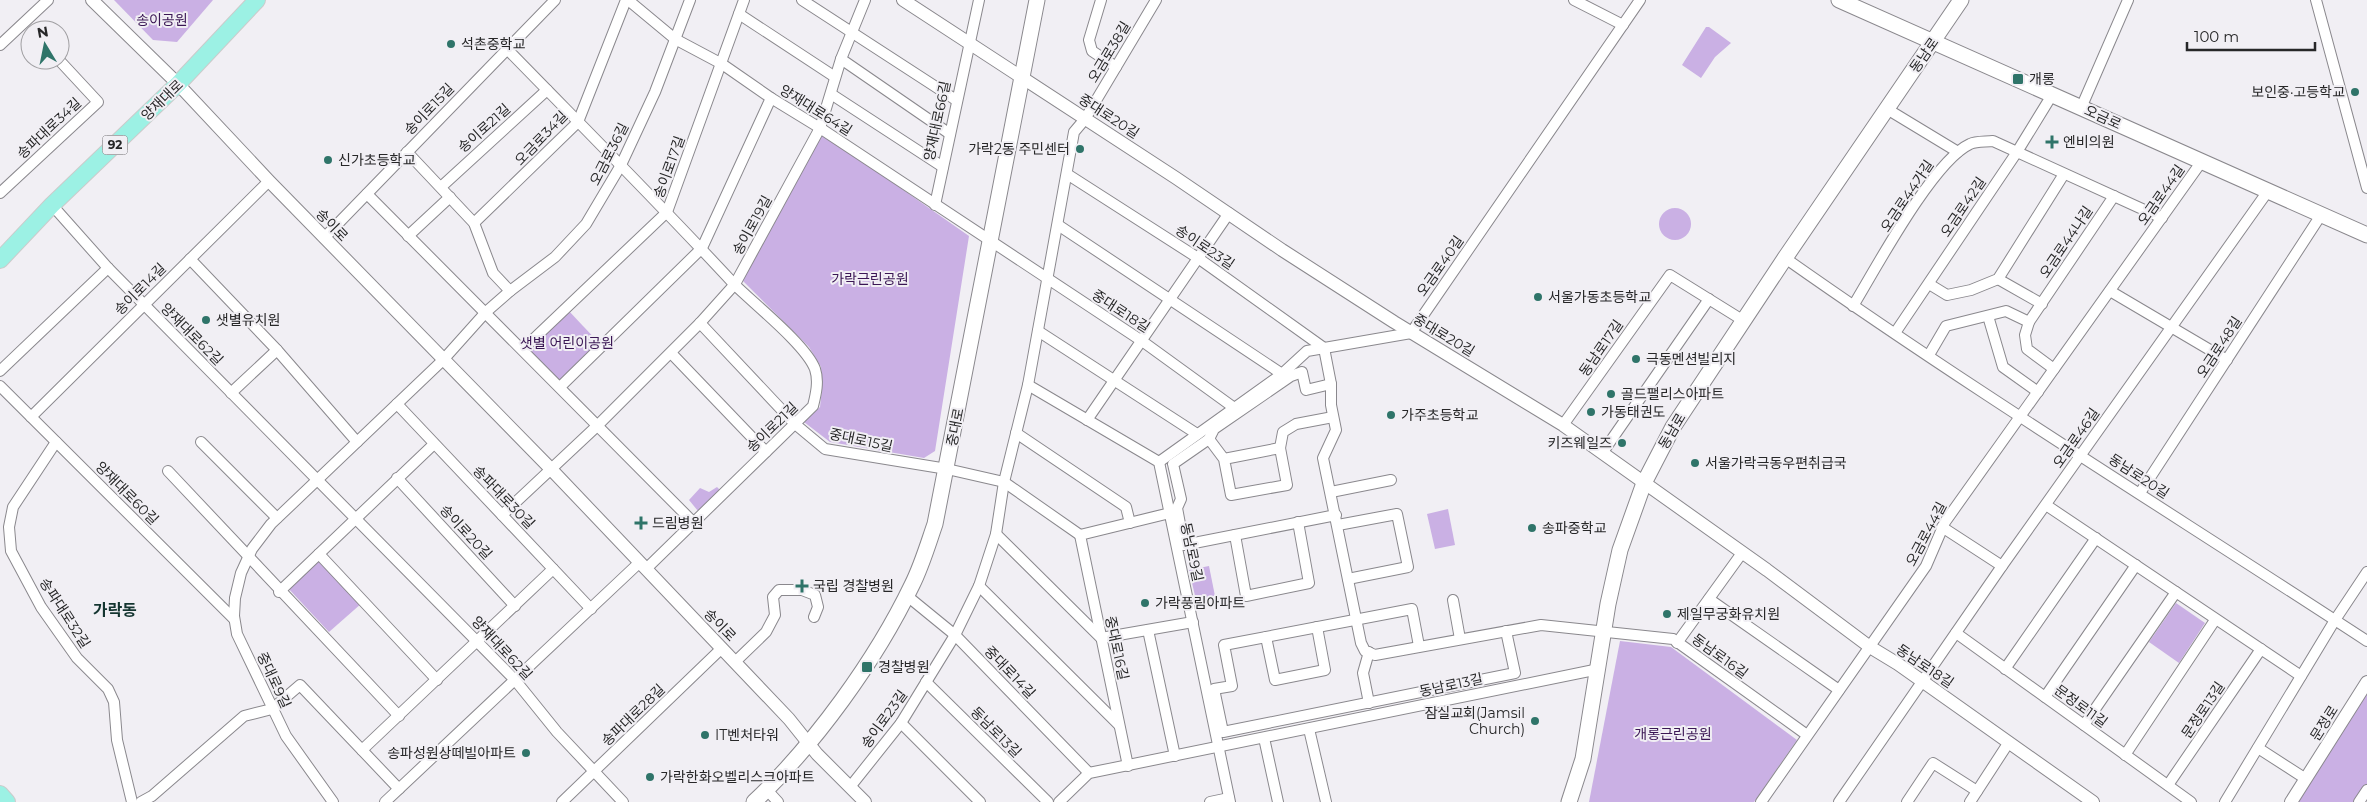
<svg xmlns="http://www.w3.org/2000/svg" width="2367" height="802" font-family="Montserrat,'Noto Sans KR',sans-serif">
<rect width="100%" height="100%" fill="#f1eff4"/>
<g fill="#cab0e4">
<path d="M 114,0 L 213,0 L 177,42 L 153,40 Z"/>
<path d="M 1706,27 L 1709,27 L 1731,43 L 1715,57 L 1701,78 L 1682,65 Z"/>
<path d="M 822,133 L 969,236 L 935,451 L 924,458 L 830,442 L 804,422 L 820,407 L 822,388 L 821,367 L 809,347 L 742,280 Z"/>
<circle cx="1675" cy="224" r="16"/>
<path d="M 568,310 L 599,343 L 560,382 L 529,349 Z"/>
<path d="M 717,487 L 721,491 L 698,511 L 689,500 L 700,488 L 709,492 Z"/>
<path d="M 1448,509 L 1455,545 L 1435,549 L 1427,514 Z"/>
<path d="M 318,557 L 362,603 L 329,632 L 287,587 Z"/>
<path d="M 1209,566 L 1215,596 L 1196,600 L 1189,570 Z"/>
<path d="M 2176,603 L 2205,623 L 2179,663 L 2149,642 Z"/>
<path d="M 1620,641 L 1671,647 L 1797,740 L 1754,802 L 1589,802 Z"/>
<path d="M 2367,689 L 2367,785 L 2356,802 L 2295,802 Z"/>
</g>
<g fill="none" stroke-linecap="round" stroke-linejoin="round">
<g stroke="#8a888d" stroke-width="12">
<g id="minor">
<path d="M 628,0 L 675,39 L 722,64 L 771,98 L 820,128 L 1142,341 L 1233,407"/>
<path d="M 802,0 L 956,100"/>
<path d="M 1101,0 L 1089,40 L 1092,51 L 1116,67"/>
<path d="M 1574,0 L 1623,25"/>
<path d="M 2316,0 L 2367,188"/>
<path d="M 739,14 L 835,77"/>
<path d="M 0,45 L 48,0"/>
<path d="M 507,49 C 583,127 660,204 734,284 C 754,304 806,345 815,369 C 819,381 816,394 813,406 L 646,569"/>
<path d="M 841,59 L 950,134"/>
<path d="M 831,94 L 943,167"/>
<path d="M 2081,108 L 2128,0"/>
<path d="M 1887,109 L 1958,152"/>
<path d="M 407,152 L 474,223 L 493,273 L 510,291"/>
<path d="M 1067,174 L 1198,258 L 1324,348 L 1331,384 L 1331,405 L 1336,430 L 1323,458 L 1361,643 L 1365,651 L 1375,655 L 1541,625 L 1673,639 L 1807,735"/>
<path d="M 441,187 L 547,90"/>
<path d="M 0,193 L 98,102 L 59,60"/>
<path d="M 367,194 L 694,523"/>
<path d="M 52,205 L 108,268 L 515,680 L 557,732 L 623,802"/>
<path d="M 935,205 L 979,0"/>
<path d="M 474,223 L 578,122 L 626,0"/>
<path d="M 1058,225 L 1282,374"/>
<path d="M 408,236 L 450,197"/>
<path d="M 324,238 L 555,0"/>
<path d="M 1785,258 C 1975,392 2173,514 2367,641"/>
<path d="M 190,259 L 277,350 L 357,442"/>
<path d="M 1998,279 L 2042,304"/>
<path d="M 1929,284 L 1947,295 L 1971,290 L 1998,279 L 2064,174"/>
<path d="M 2110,291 L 2227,360"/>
<path d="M 1853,306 C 1876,268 1933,161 1970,144 C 1976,141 1986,142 1993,141 L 2162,218"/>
<path d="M 1988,316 L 2003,367 L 2038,392"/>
<path d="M 700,323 L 795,424 L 825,449 L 947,469 L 1004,482 L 1080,535"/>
<path d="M 1038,331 L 1197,434"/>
<path d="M 1895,333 L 2017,152 L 2052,95"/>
<path d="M 523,349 L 667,212 L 744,0"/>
<path d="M 671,353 L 766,452"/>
<path d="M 1929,355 L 1946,326 L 2006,311 L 2029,322"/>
<path d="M 2054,369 L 2027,349 L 2025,335 L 2029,322 L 2114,196"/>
<path d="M 0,371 L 108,268"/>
<path d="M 1028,385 L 1159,462 L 1230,802"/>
<path d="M 0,386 L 234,619"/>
<path d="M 560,387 L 702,248 L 771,98"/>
<path d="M 231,393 L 277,350"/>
<path d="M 397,404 L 591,609"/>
<path d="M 31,417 L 269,181"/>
<path d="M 1087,420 L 1229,213"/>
<path d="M 1563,425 L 1670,275 L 1744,321"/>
<path d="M 1016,433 L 1126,507 L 1130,523"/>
<path d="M 1209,439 L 1173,464 L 1181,499 L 1177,508 L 1184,545 L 1336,515"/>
<path d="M 56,442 L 13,507 L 9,527 L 11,551 L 41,607 L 77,658 L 108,689 L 114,702 L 117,740 L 132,802"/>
<path d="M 201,442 L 277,518"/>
<path d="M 1280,448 L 1283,432 L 1296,424 L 1333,417"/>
<path d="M 1603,452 L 1709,299"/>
<path d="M 1224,459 L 1280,448 L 1287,485 L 1231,495 L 1224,459 L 1209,439 L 1214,429 L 1291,376 L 1302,372 L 1306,390 L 1331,384"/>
<path d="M 1159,462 L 1282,374 L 1307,351 L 1411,333 L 1640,0"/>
<path d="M 168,471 L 399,716"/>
<path d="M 397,478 L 515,606"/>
<path d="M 1331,492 L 1391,480"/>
<path d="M 2140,493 L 2321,215"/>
<path d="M 2046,505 L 2301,676"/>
<path d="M 502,515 L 597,426 L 700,323 L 735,284 L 820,128 L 841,59 L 865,0"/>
<path d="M 1338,525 L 1397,514 L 1408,567 L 1348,579"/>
<path d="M 1942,527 L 2002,566"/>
<path d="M 996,534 L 1101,638 L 1193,622"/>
<path d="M 1235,535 L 1246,596 L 1309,583 L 1298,522"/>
<path d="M 319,554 L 437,680"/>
<path d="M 979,586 L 1119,725"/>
<path d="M 279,592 L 434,444"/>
<path d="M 906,595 L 955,635 L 1089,773"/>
<path d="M 1709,599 L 1839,690"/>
<path d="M 1453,600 L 1460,639"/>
<path d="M 1148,630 L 1175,756"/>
<path d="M 1956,633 L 2191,802"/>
<path d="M 1266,637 L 1275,680 L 1325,670 L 1317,627"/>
<path d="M 1677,643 L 1742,553"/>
<path d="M 1419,646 L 1412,609 L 1224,645 L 1232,686 L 1214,689 L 1223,732 L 1515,673 L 1506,631"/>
<path d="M 1369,652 L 1363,673 L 1369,703"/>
<path d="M 735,662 L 766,632 L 775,615 L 773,597 L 779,590 L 802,590 L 815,595 L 818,607 L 814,617"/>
<path d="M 2005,669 L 2096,538"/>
<path d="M 926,682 L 1048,802"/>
<path d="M 2045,697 L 2136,565"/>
<path d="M 901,723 L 980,802"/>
<path d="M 2084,725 L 2176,592"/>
<path d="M 1309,729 L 1326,802"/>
<path d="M 1264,738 L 1278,802"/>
<path d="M 2258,748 L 2306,779"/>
<path d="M 362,750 L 553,569"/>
<path d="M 2125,755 L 2215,620"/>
<path d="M 1128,766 L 1080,535 L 1170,513"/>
<path d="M 2168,785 L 2261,649"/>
<path d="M 850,787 L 901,723 L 955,635 L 979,586 L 996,534 L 1004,482 L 1028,385 L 1074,132 L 1085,119 L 1156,0"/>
<path d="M 767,790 L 778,802"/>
<path d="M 141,802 L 152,796 L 244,716 L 272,709 L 300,685 L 399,789"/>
<path d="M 333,802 L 286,736 L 237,634 L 234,616 L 235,598 L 241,573 L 252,549 L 271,524 L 443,360 L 486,312 L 510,291 L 555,257 L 586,224 L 621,165 L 655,92 L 690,0"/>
<path d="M 385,802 L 640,562"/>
<path d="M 562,802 L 722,648"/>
<path d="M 1059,802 L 1089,773 L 1599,669"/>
<path d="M 1210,802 L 1229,798"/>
<path d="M 1761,802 L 1926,566 L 1945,522 L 2202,161"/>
<path d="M 1839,802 L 2002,566 L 2268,191"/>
<path d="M 1907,802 L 1933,763 L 1977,791"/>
<path d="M 1970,802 L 2009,742"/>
<path d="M 2225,802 L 2335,620 L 2367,572"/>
<path d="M 2359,802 L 2367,790"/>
</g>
</g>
<g stroke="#8a888d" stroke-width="14">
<g id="tertiary">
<path d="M 92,0 L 178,84 L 269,181 L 548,466 L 789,719 L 817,754 L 865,802"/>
<path d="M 903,0 L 1176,178 L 1282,250 L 1394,322 L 1563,425 L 1767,570 L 1870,647 L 1898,664 L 2093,802"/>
<path d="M 2291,802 L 2367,682"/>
</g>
</g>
<g stroke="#8a888d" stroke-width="17">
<g id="secondary">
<path d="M 1839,0 L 2367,235"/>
<path d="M 754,802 C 815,744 876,660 912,585 C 922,565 928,544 935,524 L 1037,0"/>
<path d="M 1569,802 L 1583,759 L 1608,604 L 1620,550 L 1644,483 L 1673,427 L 1785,258 L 1961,0"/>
</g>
</g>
<g stroke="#cbcbcb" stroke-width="18">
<g id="primary">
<path d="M 0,260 L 52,205 L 178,84 L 257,0"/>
<path d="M 0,794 L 7,802"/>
</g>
</g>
<use href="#minor" stroke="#fff" stroke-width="10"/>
<use href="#tertiary" stroke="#fff" stroke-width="12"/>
<use href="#secondary" stroke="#fff" stroke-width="15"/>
<use href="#primary" stroke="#9cf1e4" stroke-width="16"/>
</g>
<g fill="#2f7469" stroke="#f1eff4" stroke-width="2">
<circle cx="451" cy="44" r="5"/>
<rect x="2012" y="73" width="12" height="12" rx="2.5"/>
<circle cx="2355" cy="92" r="5"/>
<path d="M2049.5 134.5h5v5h5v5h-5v5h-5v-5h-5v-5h5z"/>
<circle cx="1080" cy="149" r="5"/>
<circle cx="328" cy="160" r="5"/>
<circle cx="1538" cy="297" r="5"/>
<circle cx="206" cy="320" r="5"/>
<circle cx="1636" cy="359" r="5"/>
<circle cx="1611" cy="394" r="5"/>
<circle cx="1591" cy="412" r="5"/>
<circle cx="1391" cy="415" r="5"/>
<circle cx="1622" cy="443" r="5"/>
<circle cx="1695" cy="463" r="5"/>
<path d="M638.5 515.5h5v5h5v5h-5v5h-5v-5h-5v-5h5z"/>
<circle cx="1532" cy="528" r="5"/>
<path d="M799.5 578.5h5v5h5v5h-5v5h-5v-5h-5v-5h5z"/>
<circle cx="1145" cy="603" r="5"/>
<circle cx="1667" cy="614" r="5"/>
<rect x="861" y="661" width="12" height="12" rx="2.5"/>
<circle cx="1535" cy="721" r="5"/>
<circle cx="705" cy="735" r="5"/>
<circle cx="526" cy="753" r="5"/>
<circle cx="650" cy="777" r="5"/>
</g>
<g text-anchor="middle" stroke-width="4" stroke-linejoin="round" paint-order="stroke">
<rect fill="#f1eff4" stroke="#646365" stroke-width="1" x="102.5" y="135.5" width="25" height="19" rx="4"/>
<g font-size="12" font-weight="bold" fill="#272728">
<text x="115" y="149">92</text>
</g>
<g font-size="14" fill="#3a1654" stroke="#f1eff4">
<text x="162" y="25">송이공원</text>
<text x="870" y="284">가락근린공원</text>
<text x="567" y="348">샛별 어린이공원</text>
<text x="1673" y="739">개롱근린공원</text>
</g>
<g font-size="14" fill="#272728" stroke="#f1eff4" text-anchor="start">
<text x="461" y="49">석촌중학교</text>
<text x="2029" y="84">개롱</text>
<text x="2345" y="97" text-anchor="end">보인중·고등학교</text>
<text x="2063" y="147">엔비의원</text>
<text x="1070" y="154" text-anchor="end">가락2동 주민센터</text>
<text x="338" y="165">신가초등학교</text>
<text x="1548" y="302">서울가동초등학교</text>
<text x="216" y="325">샛별유치원</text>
<text x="1646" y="364">극동멘션빌리지</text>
<text x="1621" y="399">골드팰리스아파트</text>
<text x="1601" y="417">가동태권도</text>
<text x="1401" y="420">가주초등학교</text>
<text x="1612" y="448" text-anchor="end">키즈웨일즈</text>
<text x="1705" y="468">서울가락극동우편취급국</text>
<text x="652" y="528">드림병원</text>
<text x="1542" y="533">송파중학교</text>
<text x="813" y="591">국립 경찰병원</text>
<text x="1155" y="608">가락풍림아파트</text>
<text x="1677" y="619">제일무궁화유치원</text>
<text x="878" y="672">경찰병원</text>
<text x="1525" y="718" text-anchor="end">잠실교회(Jamsil<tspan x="1525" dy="16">Church)</tspan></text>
<text x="715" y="740">IT벤처타워</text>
<text x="516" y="758" text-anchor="end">송파성원상떼빌아파트</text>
<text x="660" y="782">가락한화오벨리스크아파트</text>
</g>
<g font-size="14" fill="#272728" stroke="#f1eff4">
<text transform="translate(1109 52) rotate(-59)" y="5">오금로38길</text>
<text transform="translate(1924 55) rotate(-55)" y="5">동남로</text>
<text transform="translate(162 100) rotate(-44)" y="5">양재대로</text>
<text transform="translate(429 109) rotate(-46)" y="5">송이로15길</text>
<text transform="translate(816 110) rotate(32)" y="5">양재대로64길</text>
<text transform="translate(1109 116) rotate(33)" y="5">중대로20길</text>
<text transform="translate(2103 117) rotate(24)" y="5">오금로</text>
<text transform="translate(937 121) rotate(-78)" y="5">양재대로66길</text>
<text transform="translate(49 128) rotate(-43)" y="5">송파대로34길</text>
<text transform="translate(484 128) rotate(-42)" y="5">송이로21길</text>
<text transform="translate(541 138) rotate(-46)" y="5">오금로34길</text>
<text transform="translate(609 154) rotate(-63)" y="5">오금로36길</text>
<text transform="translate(669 167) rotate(-70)" y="5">송이로17길</text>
<text transform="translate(2161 195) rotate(-55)" y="5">오금로44길</text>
<text transform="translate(1907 196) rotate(-56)" y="5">오금로44가길</text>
<text transform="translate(1963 207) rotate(-56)" y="5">오금로42길</text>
<text transform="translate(332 225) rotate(46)" y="5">송이로</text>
<text transform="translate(752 225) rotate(-61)" y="5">송이로19길</text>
<text transform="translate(2066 242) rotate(-56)" y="5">오금로44나길</text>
<text transform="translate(1205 247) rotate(34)" y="5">송이로23길</text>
<text transform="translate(1440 266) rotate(-55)" y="5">오금로40길</text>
<text transform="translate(140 289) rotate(-45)" y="5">송이로14길</text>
<text transform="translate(1121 311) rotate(33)" y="5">중대로18길</text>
<text transform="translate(192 334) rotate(45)" y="5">양재대로62길</text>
<text transform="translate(1444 335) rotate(31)" y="5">중대로20길</text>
<text transform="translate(2219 347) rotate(-57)" y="5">오금로48길</text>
<text transform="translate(1601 348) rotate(-55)" y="5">동남로17길</text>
<text transform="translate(772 427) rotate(-44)" y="5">송이로21길</text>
<text transform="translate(955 427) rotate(-79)" y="5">중대로</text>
<text transform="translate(1672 431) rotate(-59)" y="5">동남로</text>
<text transform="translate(2076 438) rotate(-55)" y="5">오금로46길</text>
<text transform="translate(861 440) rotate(12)" y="5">중대로15길</text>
<text transform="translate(2139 476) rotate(33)" y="5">동남로20길</text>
<text transform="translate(127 493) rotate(45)" y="5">양재대로60길</text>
<text transform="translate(504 497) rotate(46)" y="5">송파대로30길</text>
<text transform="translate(466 532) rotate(47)" y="5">송이로20길</text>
<text transform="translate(1926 534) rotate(-62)" y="5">오금로44길</text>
<text transform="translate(1192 552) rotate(78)" y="5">동남로9길</text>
<text transform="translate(65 613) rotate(57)" y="5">송파대로32길</text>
<text transform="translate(720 625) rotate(46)" y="5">송이로</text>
<text transform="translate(502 648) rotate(47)" y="5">양재대로62길</text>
<text transform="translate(1117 648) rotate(78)" y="5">중대로16길</text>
<text transform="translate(1720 656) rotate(36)" y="5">동남로16길</text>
<text transform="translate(1925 666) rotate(34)" y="5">동남로18길</text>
<text transform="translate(1010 672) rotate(46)" y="5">중대로14길</text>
<text transform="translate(274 680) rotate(65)" y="5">중대로9길</text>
<text transform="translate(1451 685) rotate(-12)" y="5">동남로13길</text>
<text transform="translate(2081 706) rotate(36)" y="5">문정로11길</text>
<text transform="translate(2203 710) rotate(-56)" y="5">문정로13길</text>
<text transform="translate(633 715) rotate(-44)" y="5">송파대로28길</text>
<text transform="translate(884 719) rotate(-54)" y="5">송이로23길</text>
<text transform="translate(2324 723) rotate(-58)" y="5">문정로</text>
<text transform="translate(996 732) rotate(45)" y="5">동남로13길</text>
</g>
<g font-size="16" font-weight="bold" fill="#143530" stroke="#f1eff4">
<text x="115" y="616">가락동</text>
</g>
</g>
<g transform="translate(45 45) rotate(350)"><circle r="24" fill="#f1eff4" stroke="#a09fa2"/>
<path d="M0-4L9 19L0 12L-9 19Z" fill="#2f7469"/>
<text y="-8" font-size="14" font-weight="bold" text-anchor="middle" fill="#272728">N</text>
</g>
<path d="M2187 42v8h128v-8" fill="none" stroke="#272728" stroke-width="2.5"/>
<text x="2194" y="42" font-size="15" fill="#272728" stroke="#f1eff4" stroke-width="4" paint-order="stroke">100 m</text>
</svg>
